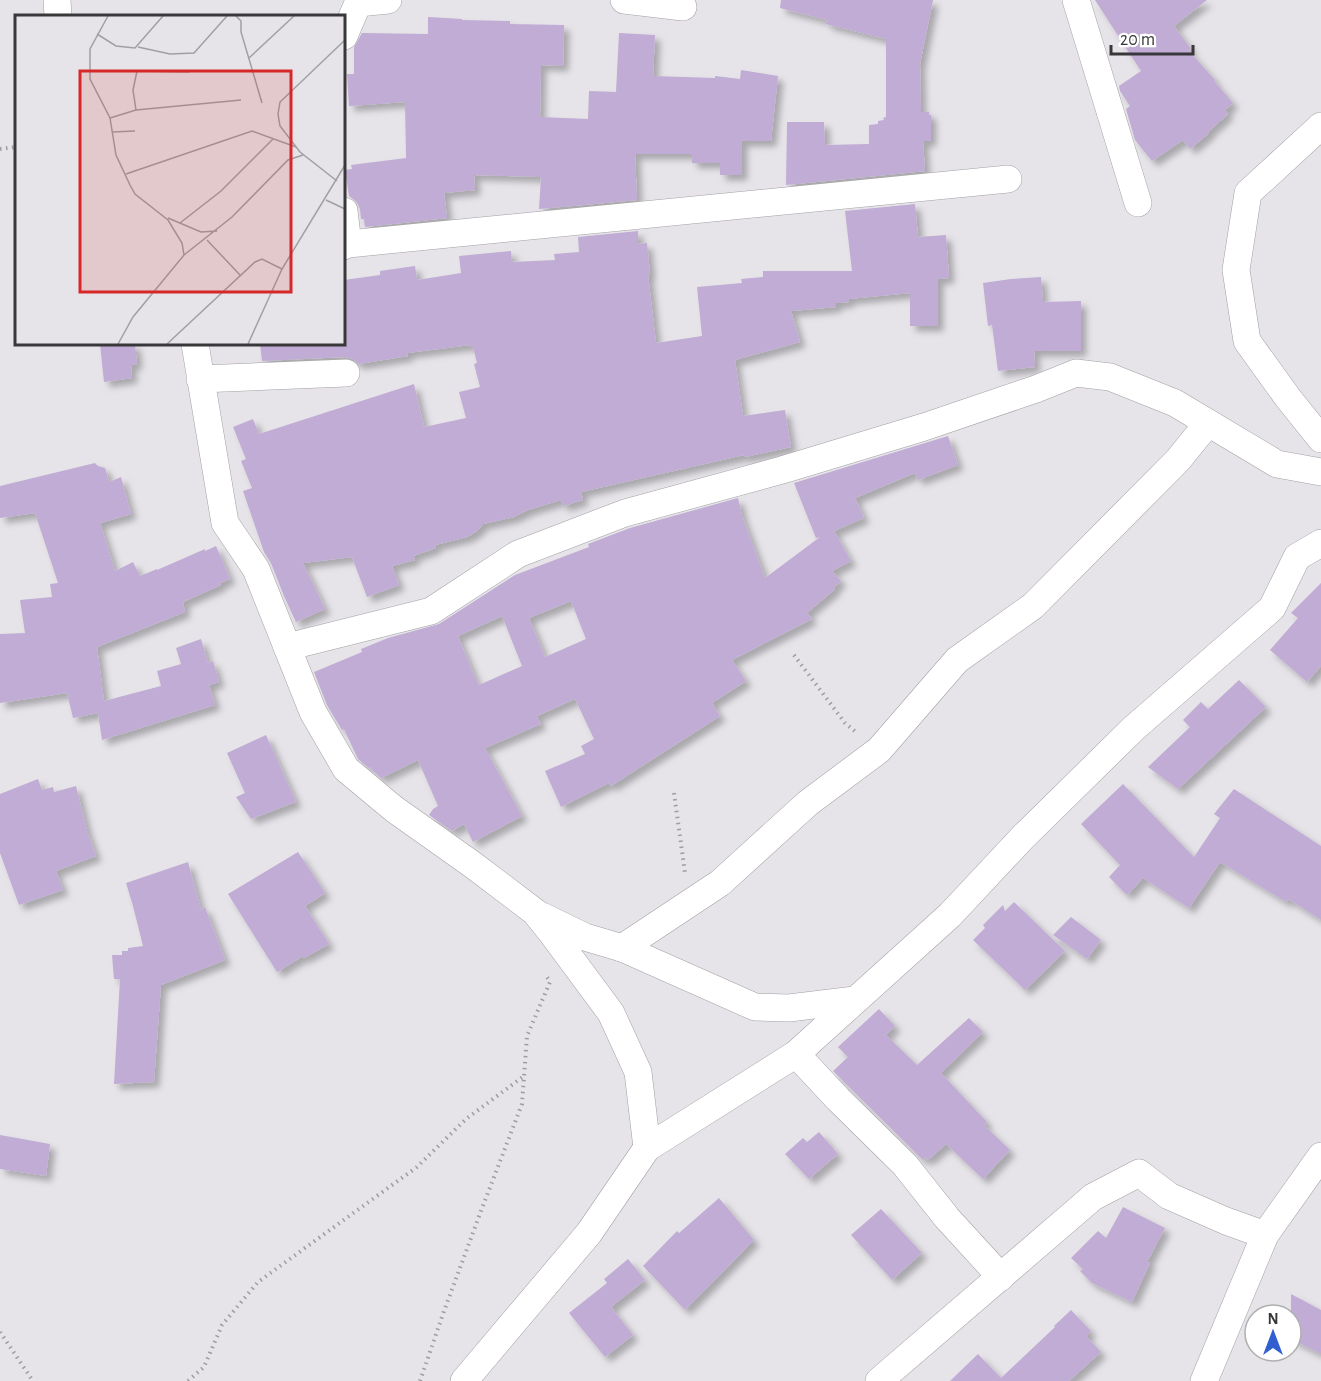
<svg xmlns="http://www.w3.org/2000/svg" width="1321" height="1381" font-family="'Alegreya Sans',sans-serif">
<defs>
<filter id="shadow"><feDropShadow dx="5.5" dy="5.5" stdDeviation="3" flood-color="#0004"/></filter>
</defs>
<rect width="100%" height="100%" fill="#e6e4e9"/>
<g fill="#c0acd4" fill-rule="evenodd" filter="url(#shadow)">
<path d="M 781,0 L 933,0 L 920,64 L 921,112 L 929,112 L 929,115 L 931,115 L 931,141 L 923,141 L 925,171 L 786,185 L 787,122 L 824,122 L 825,145 L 869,144 L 869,125 L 878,124 L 878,121 L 884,120 L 883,118 L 886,117 L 886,39 L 826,24 L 827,20 L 780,8 Z"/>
<path d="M 1095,0 L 1207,0 L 1174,26 L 1191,49 L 1189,51 L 1215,80 L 1214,81 L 1233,103 L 1225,110 L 1228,114 L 1208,132 L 1209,133 L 1190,149 L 1183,140 L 1152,161 L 1135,140 L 1126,109 L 1130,106 L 1120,91 L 1119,86 L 1141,71 Z"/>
<path d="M 428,17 L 462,19 L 462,20 L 510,21 L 510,24 L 564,25 L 563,66 L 541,65 L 540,117 L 588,119 L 589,91 L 616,92 L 619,33 L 655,35 L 653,76 L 715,78 L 715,76 L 740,79 L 741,70 L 778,76 L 771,141 L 742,141 L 742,175 L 720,175 L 720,163 L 692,163 L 692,155 L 690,155 L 690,154 L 635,154 L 637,200 L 539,209 L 541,177 L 474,175 L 475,190 L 444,193 L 447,218 L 365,227 L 364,219 L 361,219 L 360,209 L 357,202 L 349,196 L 345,170 L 352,169 L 351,165 L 406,158 L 405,102 L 349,106 L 347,74 L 354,74 L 354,47 L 362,33 L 428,34 Z"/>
<path d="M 915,204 L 918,237 L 946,235 L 949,278 L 938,279 L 938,326 L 910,326 L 910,293 L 848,299 L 849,302 L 836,303 L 836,307 L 791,311 L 800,342 L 735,360 L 743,416 L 785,410 L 791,447 L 745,457 L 744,455 L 581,492 L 583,500 L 563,506 L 561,500 L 528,510 L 514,517 L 483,524 L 477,531 L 467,537 L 435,545 L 436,548 L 413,556 L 415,560 L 392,566 L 399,585 L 367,597 L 352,557 L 303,563 L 325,609 L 296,622 L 284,596 L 271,563 L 264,552 L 243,491 L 252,488 L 241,461 L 246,459 L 233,427 L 253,419 L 259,434 L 414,384 L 424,427 L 466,418 L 459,392 L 480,387 L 474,364 L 477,363 L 473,347 L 470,347 L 470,345 L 407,353 L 408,356 L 358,364 L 353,359 L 345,357 L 262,361 L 260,344 L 344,344 L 344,280 L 380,275 L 380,271 L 415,266 L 417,280 L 461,273 L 459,256 L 511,251 L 512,262 L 555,260 L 554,254 L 579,252 L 578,237 L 638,231 L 638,244 L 647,243 L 650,275 L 648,275 L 656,343 L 702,336 L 697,287 L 742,283 L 741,279 L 763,277 L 763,271 L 852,271 L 845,211 Z"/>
<path d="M 1041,277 L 1043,302 L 1081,301 L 1081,351 L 1034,351 L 1035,367 L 998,371 L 992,325 L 988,326 L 983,283 L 1011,279 Z"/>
<path d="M 100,344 L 135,344 L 137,364 L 131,365 L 132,378 L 104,382 Z"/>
<path d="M 948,436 L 958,465 L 918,480 L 915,473 L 855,498 L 864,518 L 834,531 L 851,561 L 832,571 L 841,581 L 834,587 L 835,589 L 807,613 L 812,619 L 732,660 L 746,681 L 712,703 L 720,716 L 611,786 L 609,783 L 561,807 L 545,771 L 585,754 L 581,746 L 594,739 L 575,699 L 537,716 L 541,724 L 485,748 L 522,816 L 473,842 L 464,824 L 452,831 L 429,815 L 433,809 L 438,806 L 418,760 L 381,778 L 372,770 L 370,767 L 369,768 L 358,759 L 344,729 L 342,730 L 327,705 L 314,672 L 362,652 L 361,649 L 388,638 L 439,624 L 515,575 L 589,547 L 588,544 L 630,528 L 738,498 L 742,516 L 765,578 L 820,537 L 816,538 L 794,483 ZM 571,601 L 586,639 L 545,657 L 529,618 ZM 502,616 L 522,666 L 479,685 L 476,678 L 475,678 L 458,636 Z"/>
<path d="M 95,463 L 98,466 L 105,468 L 109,482 L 121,477 L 131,514 L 100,523 L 115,571 L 133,562 L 140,576 L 157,569 L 157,570 L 205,549 L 205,551 L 216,546 L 230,579 L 220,583 L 221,585 L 183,602 L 185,612 L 97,647 L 104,701 L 161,686 L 157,671 L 181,664 L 176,648 L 201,639 L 208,663 L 213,661 L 219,682 L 209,685 L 215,705 L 102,740 L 98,713 L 73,718 L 67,693 L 0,703 L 0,634 L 25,633 L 20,600 L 52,597 L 50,584 L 58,583 L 35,513 L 0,518 L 0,486 Z"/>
<path d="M 1321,583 L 1321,666 L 1307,682 L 1270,650 L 1298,618 L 1291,613 Z"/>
<path d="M 1239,680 L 1266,707 L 1178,789 L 1148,767 L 1190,727 L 1183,720 L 1201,702 L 1208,709 Z"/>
<path d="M 266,735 L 296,802 L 251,819 L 236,797 L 245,793 L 227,753 Z"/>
<path d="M 38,779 L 42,790 L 53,787 L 54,792 L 76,786 L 87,831 L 96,856 L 56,871 L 63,890 L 19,905 L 0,853 L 0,794 Z"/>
<path d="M 1123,784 L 1194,857 L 1220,818 L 1214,814 L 1234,789 L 1321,846 L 1321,920 L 1288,899 L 1286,902 L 1220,862 L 1189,908 L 1143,878 L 1127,895 L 1109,877 L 1120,865 L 1081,824 Z"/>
<path d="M 298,852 L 325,893 L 305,906 L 329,944 L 304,958 L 303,956 L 277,972 L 228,894 Z"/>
<path d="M 188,862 L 201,910 L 205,907 L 225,960 L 161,985 L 154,1082 L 114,1084 L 120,979 L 114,979 L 112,955 L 122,955 L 122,951 L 128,951 L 128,948 L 143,946 L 133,906 L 126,883 Z"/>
<path d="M 1014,902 L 1065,951 L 1025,990 L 973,940 L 985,928 L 983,925 L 1003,905 L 1005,911 Z"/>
<path d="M 1071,917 L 1101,940 L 1087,959 L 1053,935 Z"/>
<path d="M 879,1009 L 895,1026 L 886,1035 L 917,1065 L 969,1018 L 983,1032 L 941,1073 L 987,1122 L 984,1125 L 1010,1150 L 983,1179 L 946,1144 L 928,1160 L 926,1157 L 923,1160 L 833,1071 L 848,1057 L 838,1047 Z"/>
<path d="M 819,1132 L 838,1154 L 809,1179 L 785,1154 L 803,1138 L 807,1142 Z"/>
<path d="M 0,1135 L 50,1144 L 46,1176 L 0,1169 Z"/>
<path d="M 719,1198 L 754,1240 L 685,1310 L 643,1266 L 677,1231 L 679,1233 Z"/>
<path d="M 1123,1207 L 1165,1228 L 1147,1262 L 1150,1263 L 1132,1302 L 1092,1283 L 1080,1271 L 1083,1269 L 1071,1258 L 1098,1231 L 1106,1238 Z"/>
<path d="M 881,1209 L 922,1253 L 892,1280 L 851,1235 Z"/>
<path d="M 628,1259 L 645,1280 L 611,1307 L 633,1335 L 605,1357 L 569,1313 L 607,1283 L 604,1279 Z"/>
<path d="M 1291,1294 L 1321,1310 L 1321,1354 L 1291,1339 Z"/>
<path d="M 1071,1310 L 1091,1331 L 1086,1336 L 1101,1352 L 1069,1381 L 950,1381 L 978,1354 L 1001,1378 L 1055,1327 L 1054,1326 Z"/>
</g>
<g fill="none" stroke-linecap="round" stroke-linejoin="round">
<g stroke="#a2a0a4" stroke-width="28">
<g id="minor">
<path d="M 57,0 L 58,16"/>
<path d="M 624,0 L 683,7"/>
<path d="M 1076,0 L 1138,203"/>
<path d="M 344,36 L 358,3 L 388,0"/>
<path d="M 1321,126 L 1248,193 L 1236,270 L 1247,341 L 1288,398 L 1321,439"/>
<path d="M 344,211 L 348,244"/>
<path d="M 344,246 L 348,244 L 1008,179"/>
<path d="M 195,344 L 225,523 L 256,569 L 313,712 L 346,769 L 394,809 L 473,865 L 535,912 L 551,932 L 611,1013 L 638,1072 L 647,1148"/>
<path d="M 200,379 L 346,373"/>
<path d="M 287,647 L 431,611 L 518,554 L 625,513 L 782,470 L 924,427 L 1036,389 L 1076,373 L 1110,377 L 1175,403 L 1277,464 L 1321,472"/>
<path d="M 542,916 L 585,937 L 622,948 L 755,1007 L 789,1008 L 855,1000"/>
<path d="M 622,948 L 720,883 L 808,803 L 879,750 L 957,660 L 1033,606 L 1178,460 L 1208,423"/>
<path d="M 796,1054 L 838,1099 L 905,1165 L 947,1218 L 1001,1277"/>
<path d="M 464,1381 L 589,1233 L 647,1148 L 796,1054 L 950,915 L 1023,837 L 1134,728 L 1272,608 L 1297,557 L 1321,543"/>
<path d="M 879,1381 L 1093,1197 L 1139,1173 L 1169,1196 L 1226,1221 L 1265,1235"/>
<path d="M 1204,1381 L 1265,1235 L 1321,1156"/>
</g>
</g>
<g stroke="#9f9da1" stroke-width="4" stroke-dasharray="1.5 4.5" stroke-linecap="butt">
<path d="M 0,149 L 16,147"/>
<path d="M 794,655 L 845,723 L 857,733"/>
<path d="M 674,793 L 685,873"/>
<path d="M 0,1332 L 33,1381"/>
<path d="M 188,1381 L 204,1367 L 222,1325 L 258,1282 L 417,1167 L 466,1119 L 524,1076"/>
<path d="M 420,1381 L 444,1311 L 481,1211 L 522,1104 L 527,1036 L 550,982 L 547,977"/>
</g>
<use href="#minor" stroke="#fff" stroke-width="27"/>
</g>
<g transform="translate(15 15)">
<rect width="330" height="330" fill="#e6e4e9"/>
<path fill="none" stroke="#a09fa3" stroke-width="1.5" d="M 93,1 L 75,34 L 75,64 L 95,103 L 101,140 L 115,170 L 120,179 L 153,205 L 167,228 L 169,240M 221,1 L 226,6 L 226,17 L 247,88M 82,19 L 101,31 L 120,33 L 148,1M 123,32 L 155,39 L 179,38 L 212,1M 234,43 L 279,1M 121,95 L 118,75 L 122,56 L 174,57M 95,103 L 121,95 L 226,85M 97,117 L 120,116M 111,159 L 237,116 L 281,132M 322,166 L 285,137 L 265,111 L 263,99 L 265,87 L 330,25M 311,185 L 330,194M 153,203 L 186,217 L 202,216M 165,208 L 206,176 L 258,124M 192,225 L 225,260M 103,329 L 118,302 L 169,240 L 217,202 L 273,145 L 288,140M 152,329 L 240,247 L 247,244 L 267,254M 233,329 L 267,254 L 330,150"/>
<path fill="#d62828" fill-opacity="0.15" stroke="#d62828" stroke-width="3" d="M 65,56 L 276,56 L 276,277 L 65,277 Z"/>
<rect width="330" height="330" fill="none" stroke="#383739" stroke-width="3"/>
</g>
<g transform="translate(1273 1333)"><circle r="28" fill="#ffffff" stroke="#afafb0" stroke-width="1.5"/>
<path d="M0-4.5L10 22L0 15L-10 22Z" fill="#325fcf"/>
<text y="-9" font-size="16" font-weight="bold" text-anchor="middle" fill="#383739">N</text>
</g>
<path d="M1111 45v9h82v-9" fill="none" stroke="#383739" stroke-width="3"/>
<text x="1120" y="45" font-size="18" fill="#383739" stroke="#ffffff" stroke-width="4.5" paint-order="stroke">20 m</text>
</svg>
